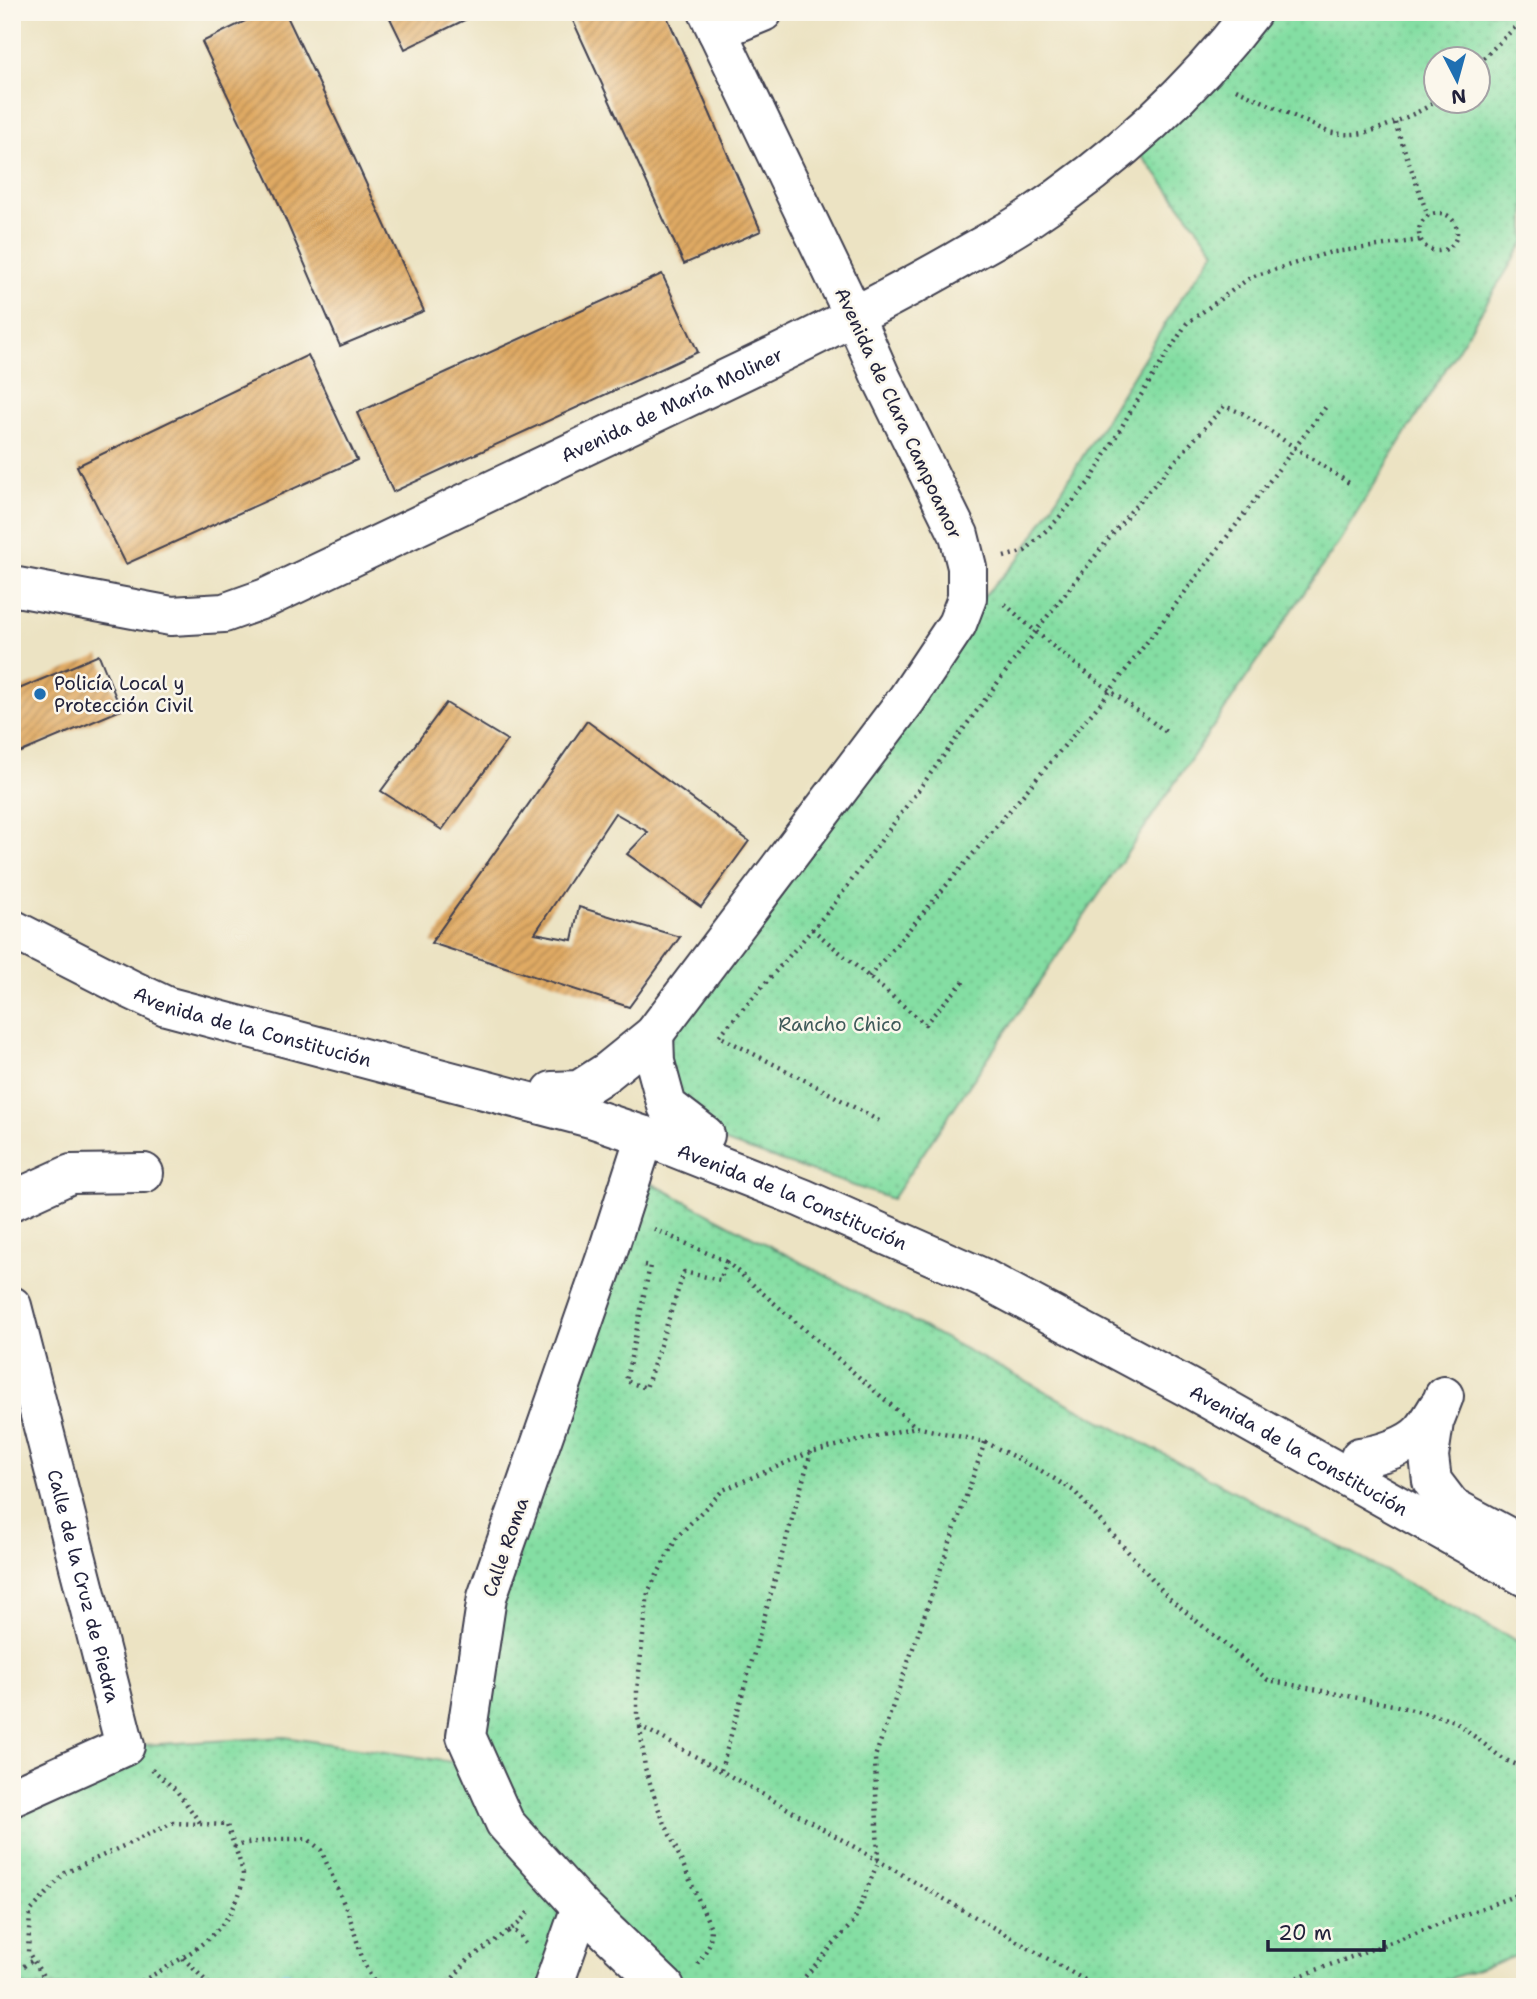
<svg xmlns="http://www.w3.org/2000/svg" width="1537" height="1999" font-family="'Shantell Sans',sans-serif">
<defs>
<pattern id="park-dots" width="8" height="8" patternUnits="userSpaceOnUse" patternTransform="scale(1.75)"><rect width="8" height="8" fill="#84dea3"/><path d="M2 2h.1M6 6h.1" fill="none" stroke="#72be8d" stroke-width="1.8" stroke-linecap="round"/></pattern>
<pattern id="building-hatch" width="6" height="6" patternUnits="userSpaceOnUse" patternTransform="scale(1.75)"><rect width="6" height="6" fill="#e0aa63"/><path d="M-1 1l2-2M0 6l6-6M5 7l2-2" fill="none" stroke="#b58a53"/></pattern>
</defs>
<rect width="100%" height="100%" fill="#fbf7ec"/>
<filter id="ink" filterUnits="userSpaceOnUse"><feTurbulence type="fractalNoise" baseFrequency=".0143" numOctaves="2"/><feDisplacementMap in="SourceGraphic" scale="14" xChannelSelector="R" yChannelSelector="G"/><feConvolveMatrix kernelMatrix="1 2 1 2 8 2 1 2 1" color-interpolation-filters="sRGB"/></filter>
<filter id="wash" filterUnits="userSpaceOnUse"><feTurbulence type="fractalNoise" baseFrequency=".00686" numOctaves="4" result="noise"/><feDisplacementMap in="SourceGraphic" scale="28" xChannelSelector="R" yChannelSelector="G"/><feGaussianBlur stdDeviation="1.57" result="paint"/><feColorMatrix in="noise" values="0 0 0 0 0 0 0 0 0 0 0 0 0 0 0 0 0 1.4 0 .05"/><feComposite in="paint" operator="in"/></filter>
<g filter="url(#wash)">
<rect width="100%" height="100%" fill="#ece3c3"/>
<g fill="url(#park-dots)" stroke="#53806f" stroke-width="2" fill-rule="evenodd">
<path d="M 1250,12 L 1525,12 L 1525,241 L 1340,540 L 892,1199 L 705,1135 L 655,1062 L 957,624 L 1019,559 L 1178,303 L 1215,251 L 1154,171 L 1130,143 ZM 1436,60 L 1478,60 L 1478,102 L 1436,102 Z"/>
<path d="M 632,1173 L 1525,1645 L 1525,1953 L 1425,1987 L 665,1987 L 582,1908 L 553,1987 L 12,1987 L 12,1797 L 125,1746 L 284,1737 L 479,1766 L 487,1597 Z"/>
</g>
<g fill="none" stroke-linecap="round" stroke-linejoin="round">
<path stroke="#74bfed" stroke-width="12" d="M 285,1977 C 298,1985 308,1986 322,1979 L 323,1987"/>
</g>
<g id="blocks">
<g fill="url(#building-hatch)">
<path d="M 264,12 L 285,12 L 354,157 L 424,311 L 340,346 L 275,195 L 202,42 Z"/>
<path d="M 387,12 L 481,12 L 405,49 Z"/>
<path d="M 569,12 L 665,12 L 695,79 L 761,231 L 684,264 Z"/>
<path d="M 662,274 L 698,352 L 393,492 L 357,413 Z"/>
<path d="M 308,355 L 357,460 L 126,564 L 77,466 Z"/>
<path d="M 99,655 L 121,710 L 12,756 L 12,692 Z"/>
<path d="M 446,703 L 507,740 L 442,830 L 381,791 Z"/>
<path d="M 587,721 L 749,841 L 701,907 L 627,854 L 648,832 L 615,813 L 535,933 L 572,940 L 579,907 L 680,937 L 629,1007 L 431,943 Z"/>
</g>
</g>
</g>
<g filter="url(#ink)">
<use href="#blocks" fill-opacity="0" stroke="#403f4f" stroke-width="2"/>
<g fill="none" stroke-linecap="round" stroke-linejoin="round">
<g stroke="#403f4f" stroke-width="42">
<g id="minor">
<path d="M 717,31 L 763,12"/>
<path id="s1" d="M 12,586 L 171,616 L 224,613 L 266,598 C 401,534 536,469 671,405 C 767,360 863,314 956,261 C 979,247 1004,235 1026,220 C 1112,163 1189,95 1252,12"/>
<path id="s2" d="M 12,929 L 130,989 L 166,1006 L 594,1119 L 645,1136 L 802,1198 L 983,1278 L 1187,1387 L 1525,1577"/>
<path d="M 654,1034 L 655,1062 L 667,1106 L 705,1135"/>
<path d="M 552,1091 L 579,1090 L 607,1072 L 654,1034 L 907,699 L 957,624 L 967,598 L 967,567 L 959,535 L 880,375 L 854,316 L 708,12"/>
<path d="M 645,1136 L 606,1257 L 487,1597 L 466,1736 L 505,1823 L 581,1907 L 665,1987"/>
<path d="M 12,1201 L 71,1174 L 144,1173"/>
<path id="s3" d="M 12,1306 L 125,1746 L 12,1797"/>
<path d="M 1444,1396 L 1434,1422 L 1429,1456 L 1432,1481 L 1451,1506"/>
<path d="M 1360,1457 C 1379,1455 1409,1446 1422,1431 C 1428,1424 1433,1415 1438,1407"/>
<path d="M 1458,1510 L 1525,1546"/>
<path d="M 553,1987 L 581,1907"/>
</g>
</g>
<g stroke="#403f4f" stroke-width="4.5" stroke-dasharray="2 5" stroke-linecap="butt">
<path d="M 1478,63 L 1525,18"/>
<path d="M 1236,89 L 1328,132 C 1358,138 1375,131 1402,119 C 1414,114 1425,109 1436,101"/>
<path d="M 1395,123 L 1428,216"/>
<circle cx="1438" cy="232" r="19"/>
<path d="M 1004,557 L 1025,551 L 1056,521 L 1091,480 L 1129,414 L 1187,323 L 1251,277 L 1328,253 L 1420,240"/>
<path d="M 1005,604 C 1056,652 1113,693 1169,734"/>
<path d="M 812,929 L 925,1024 L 965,980"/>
<path d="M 869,977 L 1103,700 L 1328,404"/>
<path d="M 879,1121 L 816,1086 L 719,1036 L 832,907 L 1035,632 L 1131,511 L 1224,406 L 1242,413 L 1349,483"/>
<path d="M 654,1229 L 727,1262"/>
<path d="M 644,1265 L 650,1266 L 626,1381 L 646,1388 L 684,1272 L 720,1280 L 727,1262 L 915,1426"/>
<path d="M 640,1727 L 645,1768 L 659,1810 L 711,1928 L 710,1943 L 697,1967"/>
<path d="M 152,1769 L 176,1790 L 201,1824"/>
<path d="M 721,1770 L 811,1452"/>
<path d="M 234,1847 L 247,1843 L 281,1839 L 308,1839 L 321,1850 L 350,1918 L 364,1964 L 377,1987"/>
<path d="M 508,1931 C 518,1930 521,1936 525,1944 L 524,1946"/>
<path d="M 183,1958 L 212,1987"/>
<path d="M 12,1974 L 33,1960"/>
<path d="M 50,1987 L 28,1952 L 30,1912 L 65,1873 L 173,1823 L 227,1825 C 230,1836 244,1868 243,1877 C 236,1935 176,1962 131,1987"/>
<path d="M 443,1987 L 447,1985 L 468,1960 L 518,1924 L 531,1909"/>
<path d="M 796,1987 L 854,1921 L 878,1862 L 875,1757 L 985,1442"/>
<path d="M 1097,1987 C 944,1900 794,1810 640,1726 L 637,1714 L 637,1690 L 648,1592 L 677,1537 L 723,1490 L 811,1452 L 916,1427 L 985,1442 L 1040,1470 L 1074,1491 L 1169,1598 L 1268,1680 L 1393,1705 L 1455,1721 L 1503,1759 L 1525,1768"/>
<path d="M 1271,1987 L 1525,1892"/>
</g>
<use href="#minor" stroke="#fff" stroke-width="38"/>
</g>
</g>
<circle fill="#1f6fb2" stroke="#fbf7ec" stroke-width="2.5" cx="40" cy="694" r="7"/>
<g text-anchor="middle" stroke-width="5" stroke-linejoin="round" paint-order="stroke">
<g font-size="19" fill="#22223b" stroke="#fbf7ec">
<text dy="7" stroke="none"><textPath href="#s1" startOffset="709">Avenida de María Moliner</textPath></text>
<text transform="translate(899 413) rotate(65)" y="7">Avenida de Clara Campoamor</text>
<text dy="7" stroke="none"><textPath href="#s2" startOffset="261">Avenida de la Constitución</textPath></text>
<text dy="7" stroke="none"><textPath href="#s2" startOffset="828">Avenida de la Constitución</textPath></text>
<text dy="7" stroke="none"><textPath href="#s2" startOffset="1395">Avenida de la Constitución</textPath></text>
<text transform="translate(505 1547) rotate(-71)" y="7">Calle Roma</text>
<text dy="7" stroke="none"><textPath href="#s3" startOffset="289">Calle de la Cruz de Piedra</textPath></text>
</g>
<g font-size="19" fill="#22223b" stroke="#fbf7ec" text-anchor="start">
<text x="54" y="690">Policía Local y<tspan x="54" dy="22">Protección Civil</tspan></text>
</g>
<g font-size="19" fill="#3f5a5a" stroke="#fbf7ec">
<text x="840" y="1031">Rancho Chico</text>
</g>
</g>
<rect width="1537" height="1999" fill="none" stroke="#fbf7ec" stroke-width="42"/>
<g transform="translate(1457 80) rotate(174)"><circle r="33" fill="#fbf7ec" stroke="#a4a2a5" stroke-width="2"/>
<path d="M0-5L12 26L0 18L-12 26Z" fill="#1f6fb2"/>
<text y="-10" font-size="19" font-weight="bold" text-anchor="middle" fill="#22223b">N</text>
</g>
<path d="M1268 1940v10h116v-10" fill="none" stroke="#22223b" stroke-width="3.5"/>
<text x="1278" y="1940" font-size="21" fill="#22223b" stroke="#fbf7ec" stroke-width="5" paint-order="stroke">20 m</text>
</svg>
